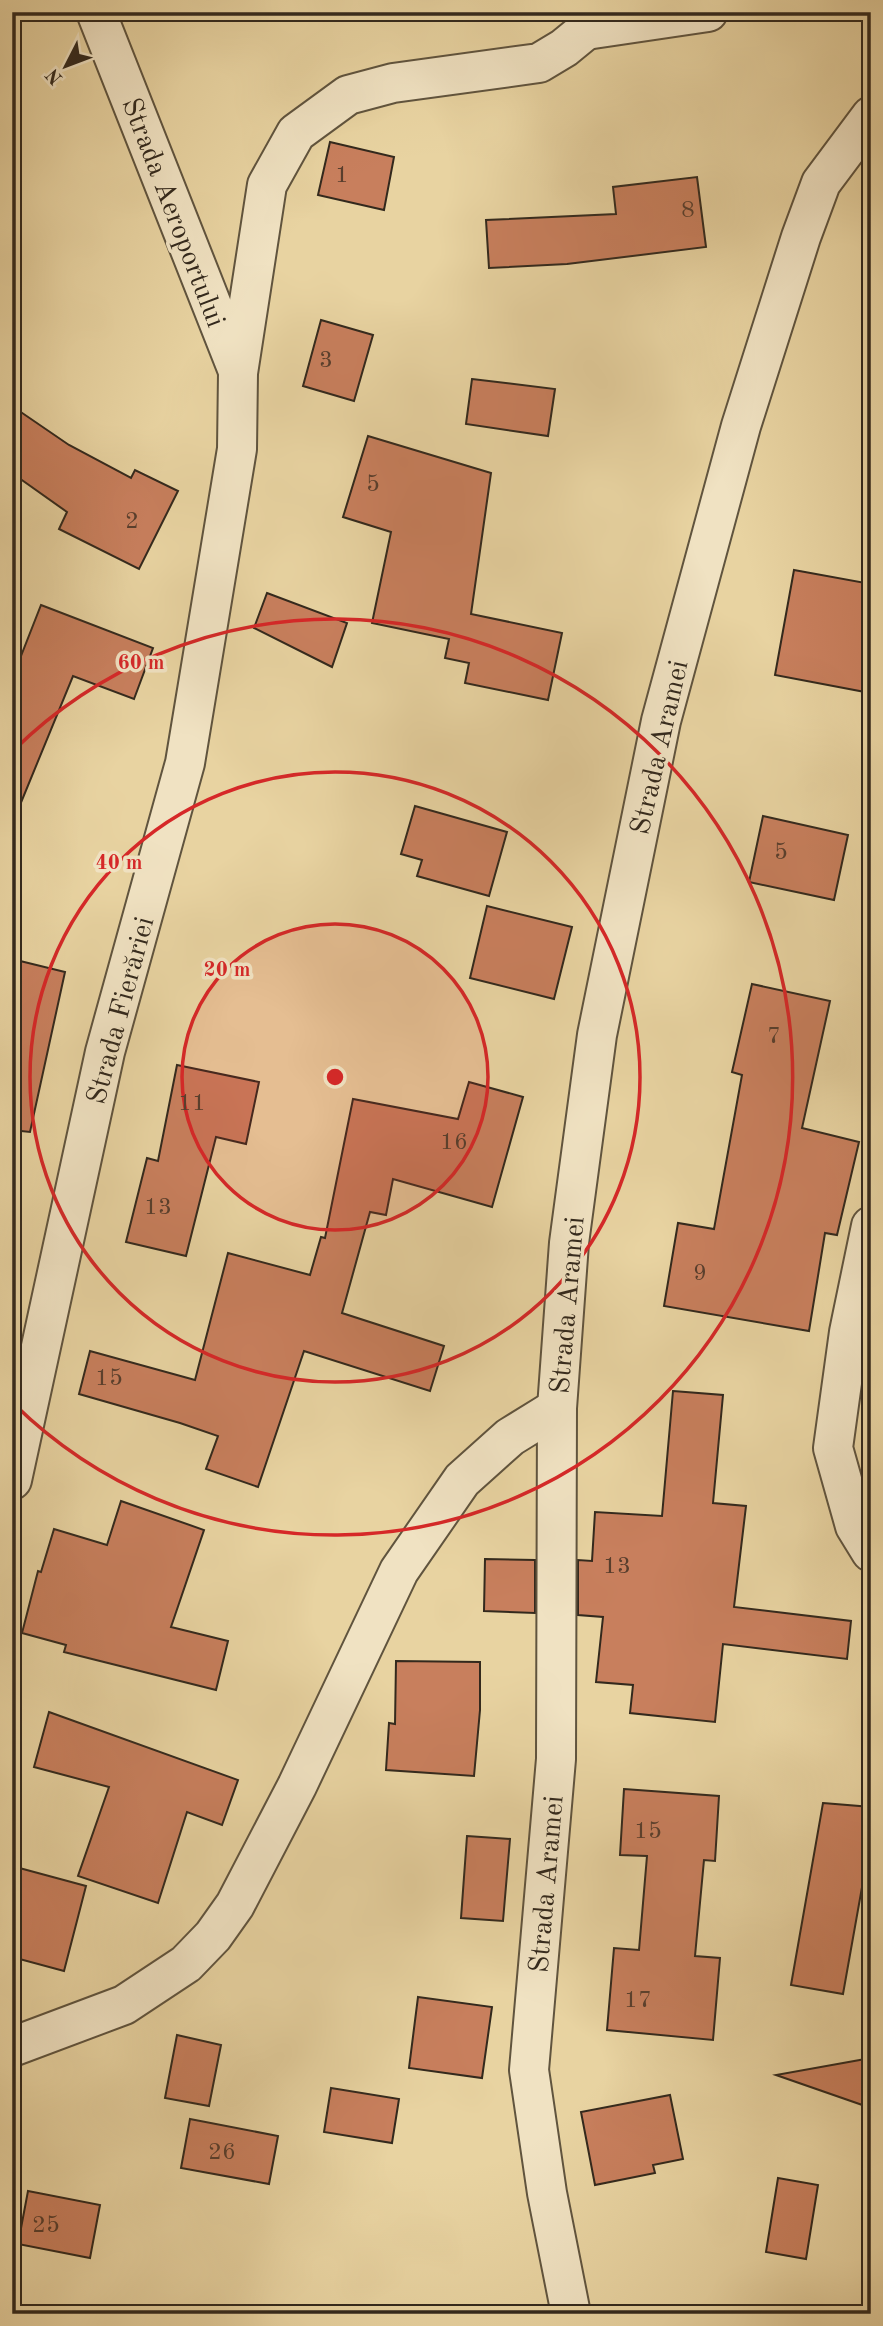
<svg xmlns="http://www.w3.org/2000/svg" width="883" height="2326" font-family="'Old Standard TT',serif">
<rect width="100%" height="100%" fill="#e8d3a1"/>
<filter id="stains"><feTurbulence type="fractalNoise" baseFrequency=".00286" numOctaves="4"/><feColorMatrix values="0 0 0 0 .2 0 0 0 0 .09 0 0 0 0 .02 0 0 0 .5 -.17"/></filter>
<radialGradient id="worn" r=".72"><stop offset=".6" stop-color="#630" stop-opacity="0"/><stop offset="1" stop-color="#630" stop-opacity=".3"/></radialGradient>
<g fill="#c87f5d" stroke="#33291d" stroke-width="2">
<path d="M 330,142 L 394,157 L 384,210 L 318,195 Z"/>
<path d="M 697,177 L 706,247 L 567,264 L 489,268 L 486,220 L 616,214 L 613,187 Z"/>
<path d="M 321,320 L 373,335 L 354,401 L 303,386 Z"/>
<path d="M 472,379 L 555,389 L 548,436 L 466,424 Z"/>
<path d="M 12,406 L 69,445 L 131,478 L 135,470 L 178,491 L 139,569 L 59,529 L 67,512 L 12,473 Z"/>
<path d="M 368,436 L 491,473 L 471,614 L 562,633 L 548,700 L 465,683 L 469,663 L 445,658 L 449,639 L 372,623 L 391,532 L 343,517 Z"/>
<path d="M 794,570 L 871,584 L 871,658 L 865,692 L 775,675 Z"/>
<path d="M 267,593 L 347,623 L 332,667 L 254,628 Z"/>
<path d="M 41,605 L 153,648 L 134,699 L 73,676 L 13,822 L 12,679 Z"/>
<path d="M 415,806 L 507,832 L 489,896 L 417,876 L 422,860 L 401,854 Z"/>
<path d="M 763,816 L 848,835 L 834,900 L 749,882 Z"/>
<path d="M 487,906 L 572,927 L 554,999 L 470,978 Z"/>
<path d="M 12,959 L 65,972 L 30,1132 L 12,1130 Z"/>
<path d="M 752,984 L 830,1001 L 802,1128 L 859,1142 L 837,1235 L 825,1233 L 809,1331 L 664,1306 L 678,1223 L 714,1229 L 742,1075 L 732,1072 Z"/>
<path d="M 177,1065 L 259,1082 L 246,1144 L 216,1137 L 186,1256 L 126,1242 L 147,1158 L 158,1161 Z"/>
<path d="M 469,1082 L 523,1097 L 492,1207 L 393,1179 L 386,1215 L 370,1212 L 342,1313 L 444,1346 L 430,1391 L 304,1351 L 258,1487 L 206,1469 L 218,1436 L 180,1423 L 79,1394 L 90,1351 L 195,1380 L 228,1253 L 310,1275 L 321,1237 L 325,1238 L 353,1099 L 458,1119 Z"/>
<path d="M 673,1391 L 723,1395 L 713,1503 L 746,1506 L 734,1607 L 851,1621 L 847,1659 L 723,1644 L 715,1722 L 630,1713 L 633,1685 L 596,1682 L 603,1617 L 578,1615 L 578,1560 L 592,1561 L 595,1512 L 662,1516 Z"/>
<path d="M 121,1501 L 204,1530 L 171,1627 L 228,1641 L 216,1690 L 64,1652 L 66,1645 L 22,1633 L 38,1571 L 41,1572 L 54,1529 L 107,1545 Z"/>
<path d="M 485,1559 L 535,1560 L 535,1613 L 484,1611 Z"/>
<path d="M 396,1661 L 480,1662 L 480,1710 L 474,1776 L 386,1770 L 389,1723 L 395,1724 Z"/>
<path d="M 49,1712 L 238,1780 L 222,1825 L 187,1812 L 158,1903 L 78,1876 L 109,1787 L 34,1767 Z"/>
<path d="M 624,1789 L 719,1796 L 715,1861 L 704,1860 L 695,1956 L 720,1958 L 713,2040 L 607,2030 L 614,1948 L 639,1950 L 647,1856 L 620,1855 Z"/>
<path d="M 823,1803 L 871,1807 L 871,1876 L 864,1876 L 843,1994 L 791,1985 Z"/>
<path d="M 467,1836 L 510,1839 L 503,1921 L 461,1918 Z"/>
<path d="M 12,1866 L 86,1886 L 64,1971 L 12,1957 Z"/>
<path d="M 418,1997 L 492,2007 L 482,2078 L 409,2068 Z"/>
<path d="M 177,2035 L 221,2045 L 209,2106 L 165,2098 Z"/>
<path d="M 871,2058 L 871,2108 L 776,2075 Z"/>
<path d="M 331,2088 L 399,2099 L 392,2143 L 324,2132 Z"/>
<path d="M 670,2095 L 683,2159 L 653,2165 L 655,2173 L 595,2185 L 581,2112 Z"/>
<path d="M 190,2119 L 278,2136 L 269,2184 L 181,2168 Z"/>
<path d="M 778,2178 L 818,2185 L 806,2259 L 766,2252 Z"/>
<path d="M 28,2191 L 100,2205 L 90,2258 L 18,2244 Z"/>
</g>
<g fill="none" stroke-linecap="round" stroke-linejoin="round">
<g stroke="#60543e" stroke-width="42">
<g id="minor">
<path d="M 96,12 L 238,371"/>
<path d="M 586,30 L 708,12"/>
<path d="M 871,1226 L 849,1332 L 833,1448 L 855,1526 L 871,1552"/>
<path d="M 12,1480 L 105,1052 L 185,763 L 237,449 L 238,373 L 267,185 L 296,133 L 348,95 L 393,83 L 539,63 L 564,48 L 586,30 L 599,12"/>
<path d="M 12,2047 L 124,2005 L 186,1964 L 213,1936 L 235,1905 L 297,1786 L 399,1571 L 462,1480 L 510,1437 L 557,1408"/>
<path d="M 571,2314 L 547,2193 L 529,2070 L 556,1759 L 557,1408 L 569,1243 L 597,1035 L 661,721 L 741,426 L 801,237 L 821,183 L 871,116"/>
</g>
</g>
<use href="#minor" stroke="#f0e2c2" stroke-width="38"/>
</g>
<circle cx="335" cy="1077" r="153" fill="#d62828" fill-opacity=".12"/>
<g fill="none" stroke="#d62828" stroke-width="3.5">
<circle cx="335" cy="1077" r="153"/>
<circle cx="335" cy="1077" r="305"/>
<path d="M14 750A458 458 0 1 1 14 1404"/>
</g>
<g text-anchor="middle" stroke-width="7" stroke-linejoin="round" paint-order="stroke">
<g font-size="24" fill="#583e2d">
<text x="342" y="182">1</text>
<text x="688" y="217">8</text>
<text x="326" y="367">3</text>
<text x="373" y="491">5</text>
<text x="132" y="528">2</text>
<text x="781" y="859">5</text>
<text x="774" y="1043">7</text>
<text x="192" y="1110">11</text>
<text x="454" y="1149">16</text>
<text x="158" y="1214">13</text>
<text x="700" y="1280">9</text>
<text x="109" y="1385">15</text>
<text x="617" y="1573">13</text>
<text x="648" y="1838">15</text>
<text x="638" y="2007">17</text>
<text x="222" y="2159">26</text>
<text x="46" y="2232">25</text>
</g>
<g font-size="28" fill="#33291d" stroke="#f0e2c2">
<text transform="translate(175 212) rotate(69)" y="10">Strada Aeroportului</text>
<text transform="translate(658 747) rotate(-77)" y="10">Strada Aramei</text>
<text transform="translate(119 1010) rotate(-75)" y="10">Strada Fierăriei</text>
<text transform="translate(566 1305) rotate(-85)" y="10">Strada Aramei</text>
<text transform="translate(545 1884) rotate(-85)" y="10">Strada Aramei</text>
</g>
</g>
<circle cx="335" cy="1077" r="10" fill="#d62828" stroke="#f0e2c2" stroke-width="3.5"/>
<g font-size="21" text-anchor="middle" font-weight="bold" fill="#d62828" stroke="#f0e2c2" stroke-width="7" stroke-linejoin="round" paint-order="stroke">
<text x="141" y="669">60 m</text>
<text x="119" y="869">40 m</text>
<text x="227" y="976">20 m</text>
</g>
<rect width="883" height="2326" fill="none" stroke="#e8d3a1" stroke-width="42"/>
<rect x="14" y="14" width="855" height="2298" fill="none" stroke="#33291d" stroke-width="3.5"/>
<rect x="21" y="21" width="841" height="2284" fill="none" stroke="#33291d" stroke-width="2"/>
<g transform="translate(66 66) rotate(228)" stroke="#f0e2c2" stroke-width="5" paint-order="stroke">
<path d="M0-5L12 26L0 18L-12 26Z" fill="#33291d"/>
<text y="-10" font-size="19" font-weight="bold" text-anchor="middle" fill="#33291d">N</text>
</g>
<rect width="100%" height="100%" filter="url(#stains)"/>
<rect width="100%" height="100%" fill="url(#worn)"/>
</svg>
